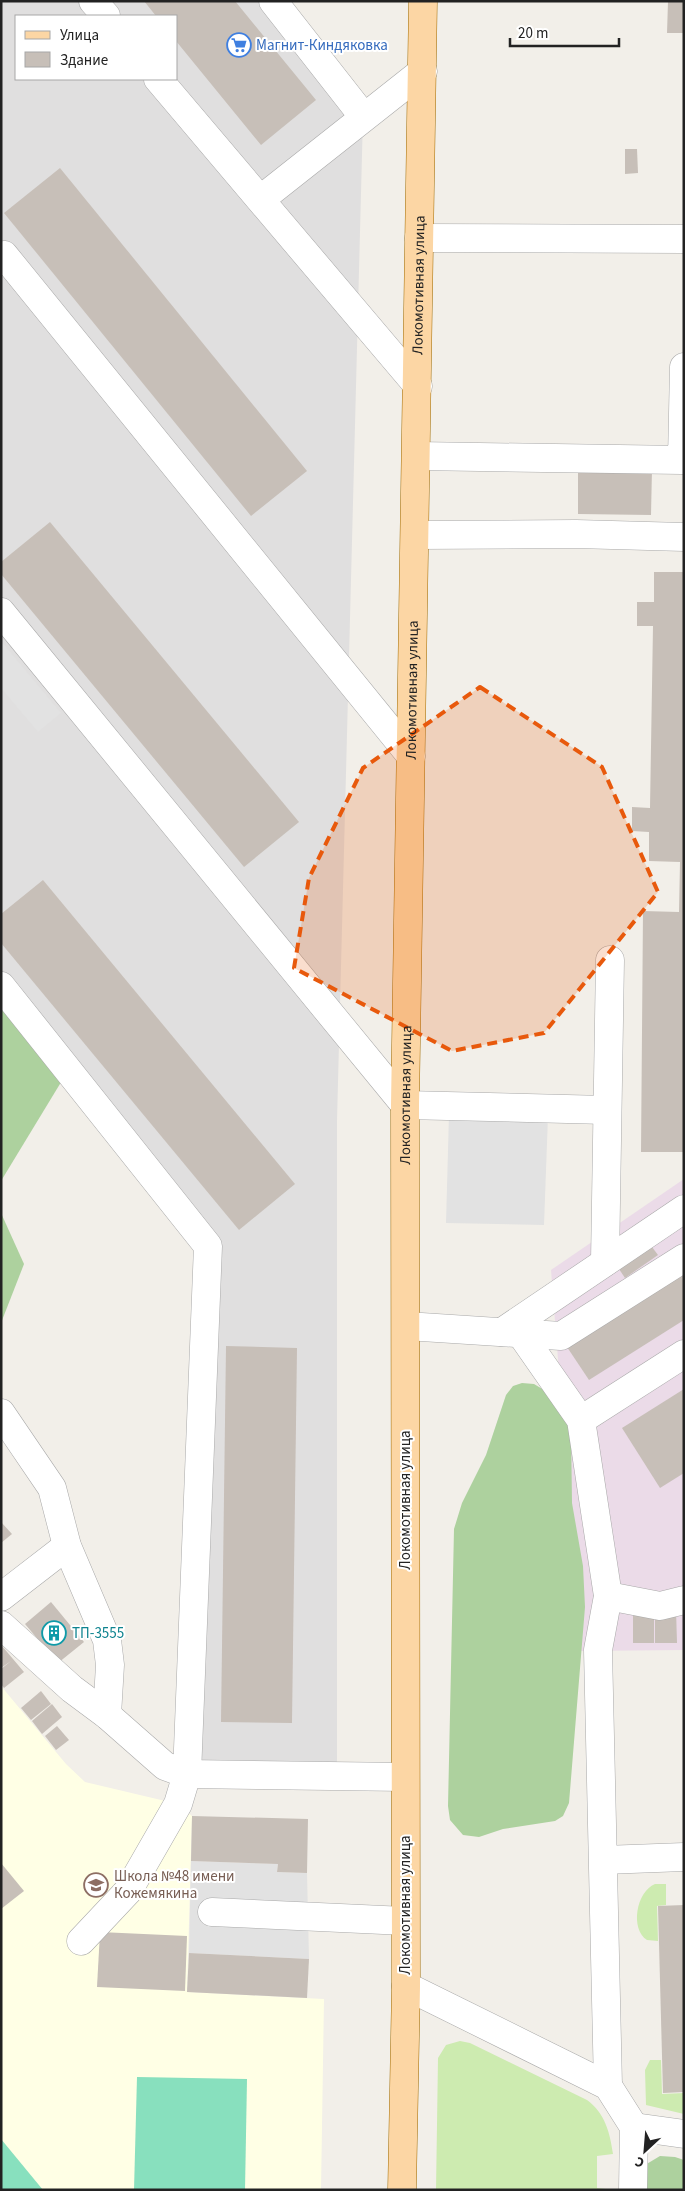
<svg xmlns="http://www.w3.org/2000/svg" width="685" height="2191" font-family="'Source Sans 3',sans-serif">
<rect width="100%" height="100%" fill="#f2efe9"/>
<path fill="#e0dfdf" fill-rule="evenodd" d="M 1,1 L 273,1 L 363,116 L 337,1121 L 337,1777 L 187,1774 L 208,1246 L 1,986 ZM 16,16 L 176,16 L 176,79 L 16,79 Z"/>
<path fill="#ebdbe8" d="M 684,1179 L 684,1650 L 581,1651 L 551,1270 Z"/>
<path fill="#ffffe5" d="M 1,1686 L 66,1764 L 85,1782 L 178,1804 L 192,1816 L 187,1992 L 324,1999 L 321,2190 L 1,2190 Z"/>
<g fill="#cdebb0">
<path d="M 655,1884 L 666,1884 L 666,1905 L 657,1906 L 658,1941 L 647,1940 C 630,1929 636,1892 655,1884 Z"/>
<path d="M 460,2041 L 470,2043 L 587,2100 C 605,2113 610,2133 613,2154 L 597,2156 L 597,2188 L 614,2190 L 436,2190 L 438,2058 L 446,2045 Z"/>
<path d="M 650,2060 L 661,2060 L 662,2094 L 684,2093 L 684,2114 L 646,2105 L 645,2070 Z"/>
</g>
<g fill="#add19e">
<path d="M 1,994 L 66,1074 L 1,1181 Z"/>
<path d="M 1,1213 L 24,1264 L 1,1323 Z"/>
<path d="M 522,1383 L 534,1384 L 544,1390 L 566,1417 L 571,1432 L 572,1503 L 583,1566 L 585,1607 L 569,1803 L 563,1816 L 555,1821 L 503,1829 L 479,1837 L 463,1835 L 450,1820 L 448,1806 L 454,1529 L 462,1503 L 486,1455 L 506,1395 L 513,1386 Z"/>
<path d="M 660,2156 L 675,2157 L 684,2160 L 684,2190 L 637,2190 L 645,2165 Z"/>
</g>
<g fill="#88e0be">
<path d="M 137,2077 L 247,2079 L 245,2190 L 134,2190 Z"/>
<path d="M 1,2139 L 43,2190 L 1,2190 Z"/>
</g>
<g fill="#e2e2e2">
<path d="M 1,641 L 61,713 L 38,732 L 1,688 Z"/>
<path d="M 449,1114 L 548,1116 L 544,1225 L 446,1223 Z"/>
<path d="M 191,1861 L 278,1864 L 277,1872 L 307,1873 L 309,1959 L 189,1953 Z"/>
</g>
<g fill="#c7bfb8">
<path d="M 144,1 L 235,1 L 316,100 L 261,145 L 176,41 L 176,16 L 156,16 Z"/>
<path d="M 668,1 L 684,1 L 684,33 L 667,33 Z"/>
<path d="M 625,149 L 637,149 L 638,173 L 625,174 Z"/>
<path d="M 60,168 L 307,471 L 251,516 L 4,213 Z"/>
<path d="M 578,468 L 652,469 L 651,515 L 578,514 Z"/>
<path d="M 50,522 L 299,822 L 244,867 L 1,574 L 1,562 Z"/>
<path d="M 654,572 L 684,572 L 684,1152 L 641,1152 L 643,911 L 679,912 L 680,862 L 649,861 L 649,832 L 632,831 L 632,807 L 650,808 L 653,626 L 637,626 L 637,602 L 654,602 Z"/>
<path d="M 43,880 L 295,1184 L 239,1230 L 1,943 L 1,914 Z"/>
<path d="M 649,1243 L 658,1255 L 625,1278 L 617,1266 Z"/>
<path d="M 684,1273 L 684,1320 L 589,1380 L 567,1347 Z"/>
<path d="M 226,1346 L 297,1348 L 292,1723 L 221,1722 Z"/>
<path d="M 684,1389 L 684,1473 L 660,1488 L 622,1428 Z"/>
<path d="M 1,1522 L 12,1534 L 1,1543 Z"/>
<path d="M 51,1602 L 84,1642 L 58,1663 L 25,1624 Z"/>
<rect x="633" y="1608" width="21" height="35"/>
<path d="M 655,1608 L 676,1609 L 677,1643 L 655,1643 Z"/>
<path d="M 2,1646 L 24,1672 L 4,1688 L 1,1684 L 1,1669 L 11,1661 L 1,1668 Z"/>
<path d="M 41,1691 L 51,1704 L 31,1720 L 21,1708 Z"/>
<path d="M 52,1704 L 62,1717 L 42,1734 L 32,1721 Z"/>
<path d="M 57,1726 L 69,1740 L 56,1750 L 45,1736 Z"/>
<path d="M 192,1816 L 308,1819 L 307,1873 L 277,1872 L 278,1864 L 191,1861 Z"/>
<path d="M 1,1863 L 24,1891 L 1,1909 Z"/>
<path d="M 684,1905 L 684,2092 L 663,2093 L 658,1906 Z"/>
<path d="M 100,1932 L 187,1936 L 185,1991 L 97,1987 Z"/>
<path d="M 189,1953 L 309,1959 L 307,1998 L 187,1992 Z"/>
</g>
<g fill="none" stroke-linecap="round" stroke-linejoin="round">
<g stroke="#a9a9a9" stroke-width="29">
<g id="minor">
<path d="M 93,1 L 106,16"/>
<path d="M 273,1 L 363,116"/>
<path d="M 158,79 L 418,386"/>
<path d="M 261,199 L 423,71"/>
<path d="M 419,238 L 684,239"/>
<path d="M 4,255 L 411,756"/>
<path d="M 417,456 L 682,460 L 684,367"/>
<path d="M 416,535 L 576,534 L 684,537"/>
<path d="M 1,612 L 405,1105 L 606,1110"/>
<path d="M 1,986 L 208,1246 L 187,1774 L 405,1777"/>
<path d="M 605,1262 L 610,960"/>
<path d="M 406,1326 L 561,1336 L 684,1258"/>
<path d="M 502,1332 L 684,1209"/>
<path d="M 521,1334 L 581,1420 L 608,1596 L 598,1650 L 608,2086"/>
<path d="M 1,1413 L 52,1488 L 67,1546 L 107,1640 L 110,1665 L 107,1715"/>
<path d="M 581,1420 L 684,1354"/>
<path d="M 608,1596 L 660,1606 L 684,1600"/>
<path d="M 1,1597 L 67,1546"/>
<path d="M 1,1625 L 72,1689 L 107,1715 L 165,1766 L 187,1774 L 178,1804 L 128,1891 L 81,1941"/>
<path d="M 604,1860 L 684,1857"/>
<path d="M 212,1912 L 405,1921"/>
<path d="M 406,1986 L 608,2086 L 634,2127 L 633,2190"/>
<path d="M 634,2127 L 684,2134"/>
</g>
</g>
<g stroke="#a06b00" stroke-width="29">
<g id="major">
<path id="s1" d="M 402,2190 L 406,1986 L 405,1105 L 423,1"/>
</g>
</g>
<use href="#minor" stroke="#fff" stroke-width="28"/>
<use href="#major" stroke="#fcd6a4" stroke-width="28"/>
</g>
<path fill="#e8590c" fill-opacity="0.2" stroke="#e8590c" stroke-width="4" stroke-dasharray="10 6" stroke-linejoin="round" d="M 480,687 L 602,767 L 658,892 L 544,1033 L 452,1051 L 294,968 L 309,878 L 363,768 Z"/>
<defs>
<g id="supermarket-ring" transform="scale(1.25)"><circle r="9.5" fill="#fff" stroke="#3f7fe0" stroke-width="1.5"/><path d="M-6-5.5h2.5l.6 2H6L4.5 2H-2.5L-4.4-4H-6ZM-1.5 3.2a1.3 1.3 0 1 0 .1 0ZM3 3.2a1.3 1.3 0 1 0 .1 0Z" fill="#3f7fe0"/></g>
<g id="building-ring" transform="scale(1.25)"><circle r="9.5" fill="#fff" stroke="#0f9aa8" stroke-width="1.5"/><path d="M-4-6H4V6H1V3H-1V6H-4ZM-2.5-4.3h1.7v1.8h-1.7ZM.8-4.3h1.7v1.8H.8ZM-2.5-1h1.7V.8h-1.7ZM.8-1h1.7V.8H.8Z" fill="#0f9aa8"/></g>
<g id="school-ring" transform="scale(1.25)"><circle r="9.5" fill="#fff" stroke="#8d6e63" stroke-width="1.5"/><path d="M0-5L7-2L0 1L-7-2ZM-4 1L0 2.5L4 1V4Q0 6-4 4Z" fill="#8d6e63"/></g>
</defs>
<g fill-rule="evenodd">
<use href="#supermarket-ring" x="239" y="45"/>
<use href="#building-ring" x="54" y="1633"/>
<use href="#school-ring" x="96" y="1885"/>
</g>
<g text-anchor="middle" stroke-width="4" stroke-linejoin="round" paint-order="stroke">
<g font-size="15" fill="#366cbe" stroke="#fff" text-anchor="start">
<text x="256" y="50">Магнит-Киндяковка</text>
</g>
<g font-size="15" fill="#222" stroke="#fff">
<text dy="5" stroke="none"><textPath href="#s1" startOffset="1905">Локомотивная улица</textPath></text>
<text dy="5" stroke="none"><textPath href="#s1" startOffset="1500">Локомотивная улица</textPath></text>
<text dy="5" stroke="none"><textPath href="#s1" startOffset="1095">Локомотивная улица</textPath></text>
<text transform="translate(405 1500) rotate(-90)" y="5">Локомотивная улица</text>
<text transform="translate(405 1905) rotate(-90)" y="5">Локомотивная улица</text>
</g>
<g font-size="15" fill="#0d838f" stroke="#fff" text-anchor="start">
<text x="72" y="1638">ТП-3555</text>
</g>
<g font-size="15" fill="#785e54" stroke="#fff" text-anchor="start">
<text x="114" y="1881">Школа №48 имени<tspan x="114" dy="17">Кожемякина</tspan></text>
</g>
</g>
<rect width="685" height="2191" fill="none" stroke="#222222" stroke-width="5"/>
<rect x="15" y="15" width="162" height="65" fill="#ffffff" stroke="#a7a7a7"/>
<rect x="25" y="31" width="25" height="8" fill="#fcd6a4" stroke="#a7a7a7"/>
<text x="60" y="40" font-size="15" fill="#222222">Улица</text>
<rect x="25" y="52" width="25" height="15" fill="#c7bfb8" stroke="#a7a7a7"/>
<text x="60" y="65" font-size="15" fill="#222222">Здание</text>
<g transform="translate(645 2151) rotate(206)" stroke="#ffffff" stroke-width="4" paint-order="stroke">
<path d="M0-4L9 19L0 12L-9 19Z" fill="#222222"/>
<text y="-8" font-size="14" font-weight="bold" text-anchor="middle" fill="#222222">С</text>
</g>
<path d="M510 38v8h109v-8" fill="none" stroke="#222222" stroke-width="2.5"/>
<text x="518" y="38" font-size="15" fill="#222222" stroke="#ffffff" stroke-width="4" paint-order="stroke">20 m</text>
</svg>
